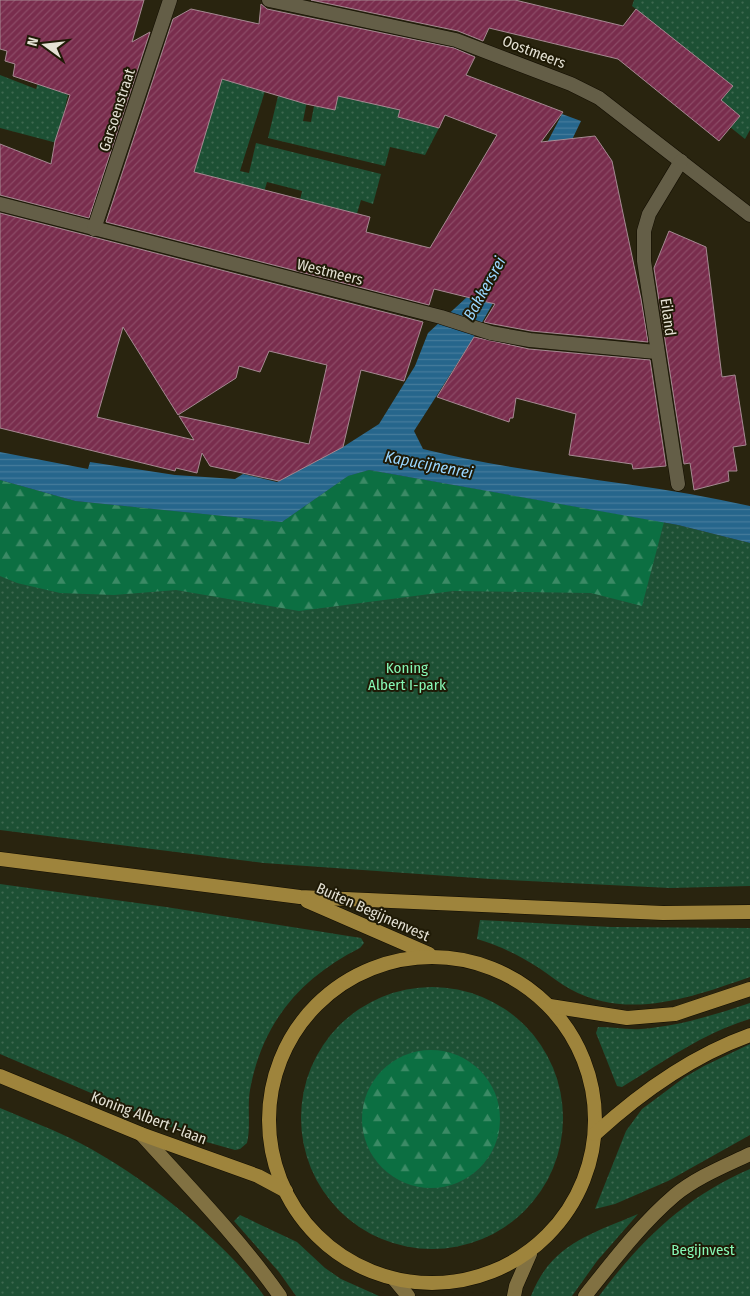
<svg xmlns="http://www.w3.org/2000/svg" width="750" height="1296" font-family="'Fira Sans Condensed',sans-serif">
<defs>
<pattern id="green-dots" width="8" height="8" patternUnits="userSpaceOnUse" patternTransform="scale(1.25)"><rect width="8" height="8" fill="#1d5034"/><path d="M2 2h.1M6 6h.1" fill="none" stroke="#3e6950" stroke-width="1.8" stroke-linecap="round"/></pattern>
<pattern id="forest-firs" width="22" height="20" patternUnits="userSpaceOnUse" patternTransform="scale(1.25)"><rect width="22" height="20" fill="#0c6f42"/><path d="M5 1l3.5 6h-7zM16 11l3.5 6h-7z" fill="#3b8a65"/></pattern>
<pattern id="water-rules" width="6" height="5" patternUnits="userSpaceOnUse" patternTransform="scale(1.25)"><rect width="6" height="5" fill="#26668c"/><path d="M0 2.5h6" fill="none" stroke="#457c9b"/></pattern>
<pattern id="building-hatch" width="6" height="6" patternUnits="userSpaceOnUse" patternTransform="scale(1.25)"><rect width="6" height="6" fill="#792d4d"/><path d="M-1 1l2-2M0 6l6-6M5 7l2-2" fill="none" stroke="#8c4b66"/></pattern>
</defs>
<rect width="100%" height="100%" fill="#29240f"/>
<g fill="url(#green-dots)">
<path d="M 634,0 L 750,0 L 750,130 L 745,139 L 730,127 L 740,116 L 721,100 L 733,86 L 632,6 Z"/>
<path d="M 0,75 L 36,89 L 38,83 L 69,90 L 57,143 L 0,128 Z"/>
<path d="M 218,78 L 265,91 L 240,171 L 249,173 L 256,143 L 381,174 L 373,204 L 361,200 L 353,227 L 327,219 L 331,207 L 300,200 L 302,191 L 267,182 L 264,192 L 184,169 Z"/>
<path d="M 282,79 L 310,86 L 303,121 L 311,122 L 314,106 L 335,110 L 338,96 L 401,108 L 398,117 L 439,128 L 425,155 L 390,147 L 385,166 L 268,138 Z"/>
<path d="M 369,470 L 678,525 L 750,543 L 750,886 L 670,888 L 490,879 L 264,863 L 0,830 L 0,480 L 75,501 L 172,510 Z"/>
<path d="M 0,884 L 166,907 L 361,938 L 364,943 L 360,948 C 300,978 262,1023 250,1090 C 247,1107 251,1127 247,1143 L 240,1149 L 235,1150 L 203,1141 L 0,1054 Z"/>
<path d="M 480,920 L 611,927 L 750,928 L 750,977 C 692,997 629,1021 570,989 C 559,983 550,975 539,968 C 519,955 500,946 477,939 Z"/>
<circle cx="432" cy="1118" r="131"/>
<path d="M 750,1003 L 750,1019 C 703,1033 663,1062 622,1087 L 617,1086 L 596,1033 L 598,1027 C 613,1027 627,1030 641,1029 C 679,1026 714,1015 750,1003 Z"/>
<path d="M 750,1044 L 750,1135 L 668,1181 L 615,1204 L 595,1209 L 626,1131 L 642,1109 L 685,1077 L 704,1066 Z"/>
<path d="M 0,1108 C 23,1118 47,1127 70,1138 C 136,1170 221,1236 264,1296 L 0,1296 Z"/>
<path d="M 750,1169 L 750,1296 L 599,1296 C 641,1240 685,1197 750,1169 Z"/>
<path d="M 638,1214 L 597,1261 L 572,1296 L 531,1296 C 551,1244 591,1234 638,1214 Z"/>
<path d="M 240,1215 L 297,1242 L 325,1268 L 341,1279 L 379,1296 L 296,1296 L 279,1272 L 234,1221 Z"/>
</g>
<g fill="url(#forest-firs)">
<path d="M 369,470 L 664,522 L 642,606 L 591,593 L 453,591 L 299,611 L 176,590 L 114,595 L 60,593 L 17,583 L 0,576 L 0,480 L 75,501 L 282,522 L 348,476 Z"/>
<circle cx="431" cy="1119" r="69"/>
</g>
<path fill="url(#water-rules)" d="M 562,114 L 581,121 L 497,296 L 471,342 L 414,431 L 423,449 C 531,476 642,481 750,506 L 750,543 L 678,525 L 369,470 L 348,476 L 282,522 L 75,501 L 0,480 L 0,452 L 88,469 L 90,462 L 175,475 L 235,479 L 243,474 L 277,482 L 343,447 L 379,424 L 415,366 L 428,333 L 467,297 Z"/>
<g fill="url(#building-hatch)" stroke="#a58992" fill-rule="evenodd">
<path d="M 0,0 L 144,0 L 132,42 L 150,32 L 89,218 L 0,195 L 0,144 L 51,164 L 55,141 L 70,95 L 13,76 L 15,64 L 5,61 L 7,51 L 0,49 Z"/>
<path d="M 311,0 L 515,0 L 623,26 L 636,9 L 733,86 L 721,100 L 740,116 L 719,141 L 618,59 L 489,28 L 483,41 L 458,31 Z"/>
<path d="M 261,4 L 267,9 L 454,48 L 475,57 L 466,75 L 563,112 L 541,142 L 595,136 L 612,161 L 641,299 L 648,342 L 531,331 L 493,324 L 484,322 L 495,304 L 434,289 L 429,305 L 106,222 L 173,19 L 191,9 L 259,24 ZM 222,79 L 306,104 L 335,110 L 338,96 L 400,110 L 398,117 L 439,128 L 445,115 L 497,135 L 430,248 L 366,232 L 370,217 L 194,172 Z"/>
<path d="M 0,213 L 423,322 L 404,381 L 361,370 L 343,447 L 279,481 L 210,466 L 202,453 L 197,473 L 176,468 L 175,471 L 0,428 ZM 123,327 L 178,415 L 236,378 L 239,366 L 260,372 L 269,351 L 327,365 L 309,444 L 179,416 L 194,440 L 97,417 Z"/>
<path d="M 669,231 L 706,247 L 722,377 L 735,375 L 746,445 L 733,447 L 737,471 L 728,471 L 729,481 L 694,490 L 690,463 L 684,464 L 654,268 Z"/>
<path d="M 474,337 L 529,349 L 650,360 L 666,466 L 633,469 L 632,464 L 569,455 L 576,414 L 516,398 L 513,418 L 510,418 L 509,422 L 437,397 Z"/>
</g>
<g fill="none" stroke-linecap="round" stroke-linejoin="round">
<g stroke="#120d00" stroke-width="15">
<g id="minor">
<path d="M 269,0 L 456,40 L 571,84 L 599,98 L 750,215"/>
<path d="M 0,204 L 441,317 L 491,333 L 530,340 L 656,352"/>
<path d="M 94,229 L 170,0"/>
<path d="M 678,484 L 644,261 L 644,231 L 649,214 L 681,161"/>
</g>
</g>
<g stroke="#120d00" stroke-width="15">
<g id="secondary">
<path d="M 141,1134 C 189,1187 239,1238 280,1296"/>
<path d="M 394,1279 L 408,1296"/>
<path d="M 514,1296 L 516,1286 L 530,1254"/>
<path d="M 585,1296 C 613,1261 641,1224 675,1195 C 697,1177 725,1166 750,1154"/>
</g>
</g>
<g stroke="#120d00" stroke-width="15">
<g id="primary">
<path d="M 0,859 L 300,897 L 663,913 L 750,912"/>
<path d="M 307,901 L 429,954"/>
<circle cx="432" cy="1120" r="163"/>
<path d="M 550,1006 L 627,1018 L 675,1014 L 750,989"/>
<path d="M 0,1076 L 141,1134 L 258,1176 L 286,1191"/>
<path d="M 595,1134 C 641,1092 691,1056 750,1035"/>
</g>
</g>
<use href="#minor" stroke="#645e47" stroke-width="14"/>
<use href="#secondary" stroke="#817142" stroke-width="14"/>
<use href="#primary" stroke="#9e843c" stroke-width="14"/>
</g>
<g text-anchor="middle" stroke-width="4" stroke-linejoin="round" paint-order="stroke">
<g font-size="15" fill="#e4e1d4" stroke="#1f1a06">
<text transform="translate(534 52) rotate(21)" y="5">Oostmeers</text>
<text transform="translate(117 110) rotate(-72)" y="5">Garsoenstraat</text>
<text transform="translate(330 272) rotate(14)" y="5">Westmeers</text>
<text transform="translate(668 317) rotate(82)" y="5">Eiland</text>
<text transform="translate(373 912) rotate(24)" y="5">Buiten Begijnenvest</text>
<text transform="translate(149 1118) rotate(21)" y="5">Koning Albert I-laan</text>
</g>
<g font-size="15" fill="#86f8b5" stroke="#1f1a06">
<text x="407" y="673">Koning<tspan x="407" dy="17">Albert I-park</tspan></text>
<text x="703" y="1255">Begijnvest</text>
</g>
<g font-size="16" font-style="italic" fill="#99d6ff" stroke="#1f1a06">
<text transform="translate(484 288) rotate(-61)" y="6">Bakkersrei</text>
<text transform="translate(429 464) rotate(11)" y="6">Kapucijnenrei</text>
</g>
</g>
<g transform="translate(45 45) rotate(285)" stroke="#1f1a06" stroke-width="4" paint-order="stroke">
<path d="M0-4L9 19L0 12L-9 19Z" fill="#e4e1d4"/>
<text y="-8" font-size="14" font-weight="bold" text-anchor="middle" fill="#e4e1d4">N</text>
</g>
</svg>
